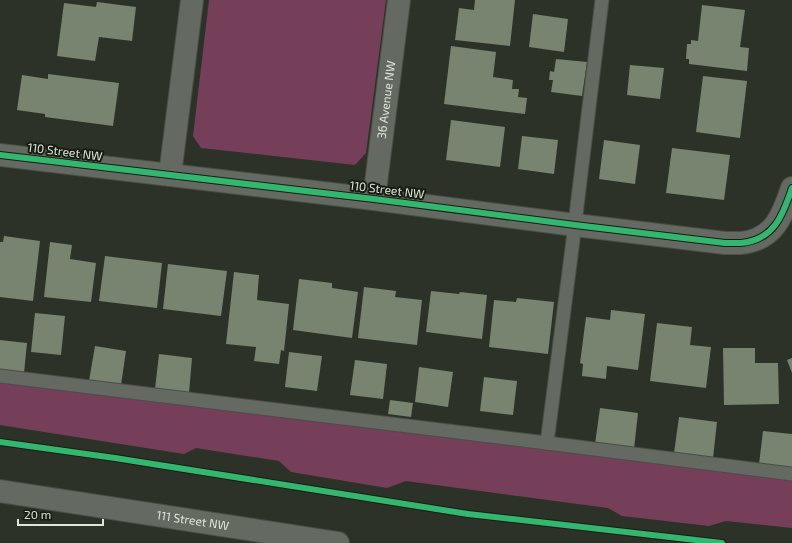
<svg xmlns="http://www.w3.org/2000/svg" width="792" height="543" font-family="'Exo 2',sans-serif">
<rect width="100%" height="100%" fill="#2c3228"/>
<g fill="#753f59">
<path d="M 209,0 L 386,0 L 366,153 L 355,165 L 201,148 L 193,136 Z"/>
<path d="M 0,382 L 792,478 L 792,528 L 726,521 L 709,526 L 622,516 L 608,508 L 406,481 L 387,488 L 291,472 L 279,461 L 196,448 L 184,454 L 0,425 Z"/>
</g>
<g fill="#788370">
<path d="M 475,0 L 515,0 L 510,46 L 455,40 L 459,8 L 474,10 Z"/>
<path d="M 97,2 L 136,7 L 132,41 L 99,37 L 95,61 L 57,56 L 64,3 L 96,7 Z"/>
<path d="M 702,5 L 745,10 L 740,47 L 749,48 L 747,71 L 689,64 L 689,59 L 686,59 L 687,44 L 691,44 L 691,40 L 698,41 Z"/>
<path d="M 533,14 L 568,19 L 564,52 L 529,47 Z"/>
<path d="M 451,46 L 496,52 L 493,77 L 513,80 L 512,89 L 519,89 L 518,97 L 527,98 L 525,114 L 444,104 Z"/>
<path d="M 556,59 L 587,62 L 582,96 L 551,92 L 553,80 L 549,80 L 550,71 L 554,72 Z"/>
<path d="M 630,65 L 664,68 L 660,99 L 627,95 Z"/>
<path d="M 48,74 L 119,83 L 113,126 L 45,117 L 45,114 L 17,110 L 22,75 L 48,79 Z"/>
<path d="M 703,76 L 747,81 L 740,138 L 696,132 Z"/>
<path d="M 451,120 L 505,127 L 500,167 L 446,160 Z"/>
<path d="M 522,136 L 558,140 L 554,174 L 518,169 Z"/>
<path d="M 604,140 L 640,145 L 635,184 L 599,179 Z"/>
<path d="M 672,148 L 730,155 L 724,200 L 666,193 Z"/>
<path d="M 4,236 L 40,241 L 33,301 L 0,297 L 0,242 L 3,242 Z"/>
<path d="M 50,242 L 72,245 L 70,259 L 96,263 L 91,302 L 44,297 Z"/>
<path d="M 105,256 L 162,263 L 157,308 L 99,301 Z"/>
<path d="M 168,264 L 227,271 L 221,316 L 163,309 Z"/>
<path d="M 234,272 L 259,275 L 257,300 L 289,304 L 284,351 L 281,350 L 279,364 L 254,361 L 256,347 L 226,344 Z"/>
<path d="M 299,279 L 332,283 L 332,288 L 358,292 L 352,338 L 293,330 Z"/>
<path d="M 364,287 L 396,291 L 395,297 L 422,300 L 417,345 L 358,338 Z"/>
<path d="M 431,291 L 459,294 L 460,292 L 487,295 L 482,339 L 426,332 Z"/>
<path d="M 517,298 L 554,302 L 548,354 L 489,347 L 494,300 L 516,302 Z"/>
<path d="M 611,310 L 645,314 L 638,370 L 607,366 L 606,379 L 582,376 L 583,364 L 580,363 L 586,317 L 610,320 Z"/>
<path d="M 35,313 L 65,316 L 61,355 L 31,352 Z"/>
<path d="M 657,323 L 692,327 L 690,345 L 711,347 L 706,388 L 650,381 Z"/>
<path d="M 0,340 L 27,343 L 24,373 L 0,371 Z"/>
<path d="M 95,346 L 126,351 L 121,385 L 89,381 Z"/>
<path d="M 723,348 L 755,348 L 755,363 L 778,363 L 779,404 L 724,405 Z"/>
<path d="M 289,352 L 322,356 L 317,391 L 285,387 Z"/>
<path d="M 159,354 L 192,358 L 189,393 L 155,389 Z"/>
<path d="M 792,358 L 792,373 L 787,360 Z"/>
<path d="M 355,360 L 387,364 L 383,399 L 350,395 Z"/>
<path d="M 419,367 L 453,372 L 448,407 L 415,402 Z"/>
<path d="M 484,377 L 517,381 L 513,415 L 480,411 Z"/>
<path d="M 390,400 L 413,403 L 411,417 L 388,414 Z"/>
<path d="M 600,408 L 638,413 L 634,449 L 595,444 Z"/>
<path d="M 679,417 L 717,422 L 713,458 L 674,453 Z"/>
<path d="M 763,431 L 792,434 L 792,468 L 759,464 Z"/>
</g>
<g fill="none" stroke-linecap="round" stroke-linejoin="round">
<g stroke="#494f45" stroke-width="15">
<g id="lane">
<path d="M 0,376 L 547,443 L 792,474"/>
<path d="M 547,443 L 572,248 L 602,0"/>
</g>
</g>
<g stroke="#494f45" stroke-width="24">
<g id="street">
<path d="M 0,155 L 374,199 L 575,225 L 725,243 C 731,243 736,243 741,243 C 774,240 783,215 792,188"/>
<path d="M 170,175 L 192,0"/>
<path id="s1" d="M 374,199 L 399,0"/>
</g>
</g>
<g stroke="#494f45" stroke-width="24">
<g id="secondary">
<path id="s2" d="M 0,491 L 338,543"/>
</g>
</g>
<use href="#lane" stroke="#646961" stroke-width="13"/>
<use href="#street" stroke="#646961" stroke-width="22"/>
<use href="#secondary" stroke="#646961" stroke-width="22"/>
<g stroke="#171d13" stroke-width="8">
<g id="cycleway">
<path d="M 0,155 L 374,199 L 575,225 L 725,243 C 731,243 736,243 741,243 C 774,240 783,215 792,188"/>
<path d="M 0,442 L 115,458 L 468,514 L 722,543"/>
</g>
</g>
<use href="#cycleway" stroke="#33b770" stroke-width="6"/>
</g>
<g text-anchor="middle" stroke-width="4" stroke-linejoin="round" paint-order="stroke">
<g font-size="12" fill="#dee6d9" stroke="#171d13">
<text dy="4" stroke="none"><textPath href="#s1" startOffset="100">36 Avenue NW</textPath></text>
<text transform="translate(65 152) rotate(7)" y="4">110 Street NW</text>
<text transform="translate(387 190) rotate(7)" y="4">110 Street NW</text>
<text dy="4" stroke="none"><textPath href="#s2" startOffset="195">111 Street NW</textPath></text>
</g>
</g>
<path d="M18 519v6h85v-6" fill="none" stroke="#dee6d9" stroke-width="2"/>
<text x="24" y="519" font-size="12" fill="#dee6d9" stroke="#171d13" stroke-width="3" paint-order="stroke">20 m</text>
</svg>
